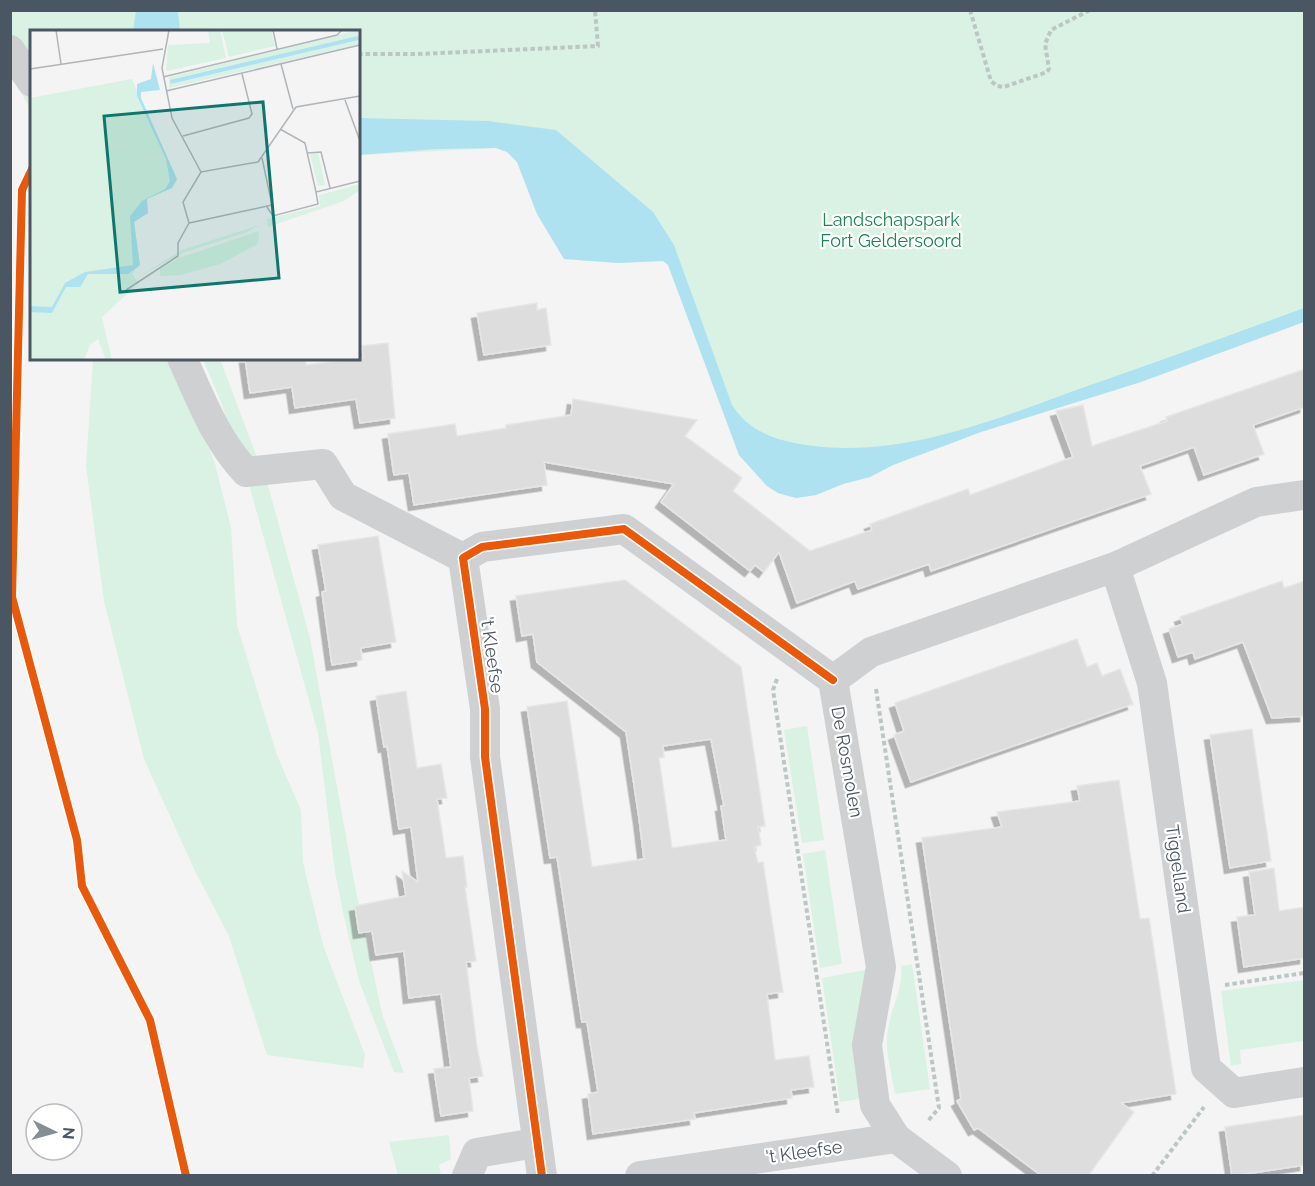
<svg xmlns="http://www.w3.org/2000/svg" width="1315" height="1186" font-family="Raleway,sans-serif">
<defs>
<filter id="shadow"><feDropShadow dx="-5.5" dy="5.5" stdDeviation="0" flood-color="#0004"/></filter>
</defs>
<rect width="100%" height="100%" fill="#f4f4f4"/>
<g fill="#d9f2e3">
<path d="M 11,11 L 1304,11 L 1304,322 L 1141,382 L 981,432 L 893,465 L 870,477 L 843,484 L 816,495 L 796,498 L 778,493 L 767,486 L 739,455 L 668,265 L 663,261 L 618,263 L 564,259 L 537,214 L 517,162 L 507,152 L 496,148 L 359,155 L 358,32 L 32,32 L 31,110 L 11,75 Z"/>
<path d="M 93,359 L 167,359 L 214,460 L 231,527 L 237,625 L 277,755 L 301,810 L 303,862 L 323,945 L 365,1055 L 363,1068 L 267,1055 L 229,936 L 195,871 L 144,759 L 104,601 L 86,466 Z"/>
<path d="M 203,359 L 220,359 L 269,489 L 310,638 L 355,886 L 382,1014 L 404,1073 L 394,1072 L 359,981 L 343,912 L 335,872 L 318,733 L 250,488 L 220,400 Z"/>
<path d="M 807,726 L 824,840 L 802,843 L 784,730 Z"/>
<path d="M 825,850 L 842,964 L 820,968 L 803,854 Z"/>
<path d="M 912,964 L 930,1089 L 895,1094 C 892,1074 884,1050 888,1029 C 891,1008 904,988 901,966 Z"/>
<path d="M 871,969 L 866,1098 L 840,1102 L 822,978 Z"/>
<path d="M 1304,980 L 1304,1041 L 1240,1050 L 1241,1064 L 1231,1066 L 1221,991 Z"/>
<path d="M 449,1135 L 451,1159 L 439,1165 L 441,1175 L 398,1175 L 389,1142 Z"/>
</g>
<g fill="#aee2f0">
<path d="M 136,11 L 178,11 L 180,31 L 133,31 Z"/>
<path d="M 359,118 L 488,121 L 556,130 L 653,212 L 674,245 L 732,405 C 748,430 772,439 800,444 C 903,462 1004,415 1099,382 C 1168,358 1236,333 1304,308 L 1304,322 L 1141,382 L 981,432 L 893,465 L 870,477 L 843,484 L 816,495 L 796,498 L 778,493 L 767,486 L 739,455 L 668,265 L 663,261 L 618,263 L 564,259 L 537,214 L 517,162 L 507,152 L 496,148 L 437,149 L 359,155 Z"/>
</g>
<g fill="#ddddde" stroke="#e5e6e7" stroke-width="1.5" fill-rule="evenodd" filter="url(#shadow)">
<path d="M 537,303 L 537,310 L 546,308 L 551,345 L 484,355 L 477,313 Z"/>
<path d="M 388,343 L 395,418 L 360,423 L 356,399 L 295,408 L 292,387 L 250,393 L 245,358 L 305,358 L 306,365 L 358,358 L 363,357 L 362,346 Z"/>
<path d="M 1305,369 L 1305,407 L 1253,425 L 1264,454 L 1204,475 L 1194,447 L 1140,466 L 1151,494 L 931,571 L 929,564 L 858,589 L 855,581 L 797,603 L 779,552 L 764,572 L 755,565 L 750,571 L 661,502 L 674,484 L 544,462 L 547,485 L 414,505 L 409,473 L 394,475 L 388,434 L 455,424 L 457,436 L 506,428 L 506,425 L 571,415 L 573,399 L 697,420 L 685,436 L 742,478 L 733,491 L 810,551 L 872,530 L 870,524 L 968,489 L 970,495 L 1073,457 L 1056,411 L 1083,405 L 1092,446 L 1167,421 L 1166,417 Z"/>
<path d="M 378,536 L 396,642 L 361,648 L 362,660 L 332,665 L 322,592 L 326,591 L 318,545 Z"/>
<path d="M 625,580 L 741,667 L 765,826 L 758,827 L 761,845 L 754,847 L 758,863 L 763,862 L 783,992 L 767,994 L 775,1060 L 809,1056 L 814,1087 L 791,1090 L 792,1098 L 694,1113 L 695,1119 L 593,1134 L 588,1094 L 598,1092 L 587,1022 L 582,1022 L 557,857 L 550,858 L 527,707 L 567,701 L 592,867 L 644,859 L 639,818 L 626,732 L 537,662 L 533,634 L 522,636 L 516,596 ZM 711,739 L 724,806 L 721,806 L 726,840 L 672,848 L 659,758 L 664,757 L 663,746 Z"/>
<path d="M 1282,581 L 1284,588 L 1305,581 L 1305,716 L 1272,718 L 1243,642 L 1195,659 L 1193,652 L 1178,657 L 1169,629 L 1183,624 L 1180,617 Z"/>
<path d="M 1077,639 L 1087,667 L 1097,663 L 1102,676 L 1120,669 L 1133,704 L 911,782 L 894,735 L 904,731 L 895,703 Z"/>
<path d="M 406,691 L 417,768 L 441,764 L 447,798 L 437,799 L 446,858 L 463,856 L 467,887 L 465,887 L 476,961 L 466,962 L 477,1047 L 483,1076 L 469,1078 L 473,1111 L 441,1116 L 434,1069 L 451,1067 L 441,994 L 409,998 L 404,951 L 376,955 L 372,931 L 359,933 L 355,906 L 406,896 L 402,871 L 418,882 L 411,827 L 399,829 L 387,746 L 384,747 L 376,696 Z"/>
<path d="M 1252,729 L 1271,861 L 1230,868 L 1210,735 Z"/>
<path d="M 1119,780 L 1140,919 L 1149,918 L 1176,1094 L 1121,1103 L 1134,1112 L 1088,1176 L 1042,1176 L 978,1128 L 974,1130 L 957,1101 L 961,1099 L 922,838 L 1002,827 L 997,812 L 1080,801 L 1077,786 Z"/>
<path d="M 1274,868 L 1279,911 L 1305,907 L 1305,958 L 1244,967 L 1237,917 L 1255,915 L 1249,872 Z"/>
<path d="M 1305,1115 L 1305,1165 L 1232,1176 L 1225,1127 Z"/>
</g>
<g fill="none" stroke-linecap="round" stroke-linejoin="round">
<g stroke="#bcc7c4" stroke-width="4" stroke-dasharray="4.5 3" stroke-linecap="butt">
<path d="M 970,10 L 991,81 L 997,86 L 1004,87 L 1047,72 L 1049,69 L 1045,44 L 1051,30 L 1090,10"/>
<path d="M 358,54 L 418,54 L 598,46 L 595,10"/>
<path d="M 777,679 L 773,690 L 838,1115"/>
<path d="M 876,689 L 939,1108 L 927,1122"/>
<path d="M 1225,985 L 1304,973"/>
<path d="M 1152,1176 L 1204,1107"/>
</g>
<g stroke="#ced0d2" stroke-width="30">
<path d="M 10,50 L 32,82"/>
<path d="M 182,358 C 201,399 215,439 246,472 L 323,464 L 343,496 L 463,558"/>
<path d="M 1115,567 L 1152,683 L 1206,1068 L 1234,1093 L 1304,1082"/>
<path d="M 467,1176 L 477,1153 L 535,1143"/>
<path d="M 542,1176 L 485,757 L 485,709 L 463,558 L 482,547 L 624,529 L 833,680"/>
<path d="M 640,1176 L 896,1138"/>
<path d="M 947,1176 L 896,1138 L 875,1105 L 867,1045 L 881,967 L 833,680 L 871,652 L 1115,567 L 1256,502 L 1304,495"/>
</g>
<g stroke="#fff" stroke-width="11">
<g id="cycleway">
<path d="M 32,169 L 22,190 L 12,597 L 77,840 L 82,886 L 150,1020 L 186,1176"/>
<path d="M 542,1176 L 485,757 L 485,709 L 463,558 L 482,547 L 624,529 L 833,680"/>
</g>
</g>
<use href="#cycleway" stroke="#e8590c" stroke-width="8"/>
</g>
<g text-anchor="middle" stroke-width="4.5" stroke-linejoin="round" paint-order="stroke">
<g font-size="18" fill="#17864f" stroke="#fff">
<text x="891" y="226">Landschapspark<tspan x="891" dy="21">Fort Geldersoord</tspan></text>
</g>
<g font-size="18" fill="#4a5661" stroke="#fff">
<text transform="translate(492 655) rotate(82)" y="6">'t Kleefse</text>
<text transform="translate(847 762) rotate(80)" y="6">De Rosmolen</text>
<text transform="translate(1178 869) rotate(82)" y="6">Tiggelland</text>
<text transform="translate(804 1152) rotate(-8)" y="6">'t Kleefse</text>
</g>
</g>
<g transform="translate(30 30)">
<rect width="330" height="330" fill="#f4f4f4"/>
<path d="M 178,0 L 190,0 L 196,28 L 136,41 L 138,15 L 180,13 ZM 192,0 L 241,0 L 245,16 L 199,27 ZM 328,0 L 328,8 L 140,51 L 142,54 L 329,10 L 330,14 L 139,58 L 139,47 ZM 102,49 L 147,152 L 117,169 L 118,183 L 104,192 L 110,235 L 102,244 L 109,253 L 72,287 L 82,330 L 76,330 L 68,309 L 60,315 L 54,330 L 0,330 L 0,68 ZM 288,122 L 295,155 L 288,156 L 280,124 ZM 330,154 L 330,160 L 314,171 L 238,197 L 237,189 L 290,176 L 289,165 ZM 229,195 L 217,202 L 152,223 L 108,247 L 152,220 ZM 229,201 L 228,214 L 190,234 L 151,245 L 130,246 L 130,239 L 149,228 Z" fill="#d9f2e3"/>
<path d="M 328,6 L 329,10 L 141,54 L 140,50 ZM 123,33 L 130,60 L 111,62 L 111,68 L 147,149 L 142,158 L 117,169 L 118,183 L 104,192 L 110,235 L 98,244 L 58,244 L 50,257 L 36,257 L 22,283 L 0,282 L 0,276 L 22,277 L 35,253 L 55,242 L 103,235 L 100,186 L 112,171 L 135,159 L 140,151 L 136,129 L 107,66 L 107,54 L 121,49 Z" fill="#aee2f0"/>
<path fill="none" stroke="#b0b5b9" stroke-width="1.5" d="M 26,0 L 31,34M 139,0 L 132,38 L 142,88 L 171,142 L 228,132 L 266,77 L 330,66M 243,0 L 247,19M 251,34 L 263,79M 0,39 L 133,19M 133,47 L 307,5 L 312,0M 136,61 L 330,15M 315,70 L 330,111M 250,99 L 275,113 L 286,162M 153,106 L 219,88 L 222,84 L 212,44M 277,123 L 291,122 L 300,158M 171,142 L 153,172 L 159,193 L 242,175 L 232,128M 237,177 L 243,186 L 288,174 L 286,162 L 330,151M 96,260 L 148,226 L 148,213 L 159,193"/>
<path fill="#0f766e" fill-opacity="0.15" stroke="#0f766e" stroke-width="3" d="M 233,72 L 249,248 L 90,262 L 74,86 Z"/>
<rect width="330" height="330" fill="none" stroke="#4a5661" stroke-width="3"/>
</g>
<rect width="1315" height="1186" fill="none" stroke="#4a5661" stroke-width="24"/>
<g transform="translate(54 1132) rotate(95)"><circle r="28" fill="#ffffff" stroke="#b7bbc0" stroke-width="1.5"/>
<path d="M0-4.5L10 22L0 15L-10 22Z" fill="#868d94"/>
<text y="-9" font-size="16" font-weight="bold" text-anchor="middle" fill="#4a5661">N</text>
</g>
</svg>
